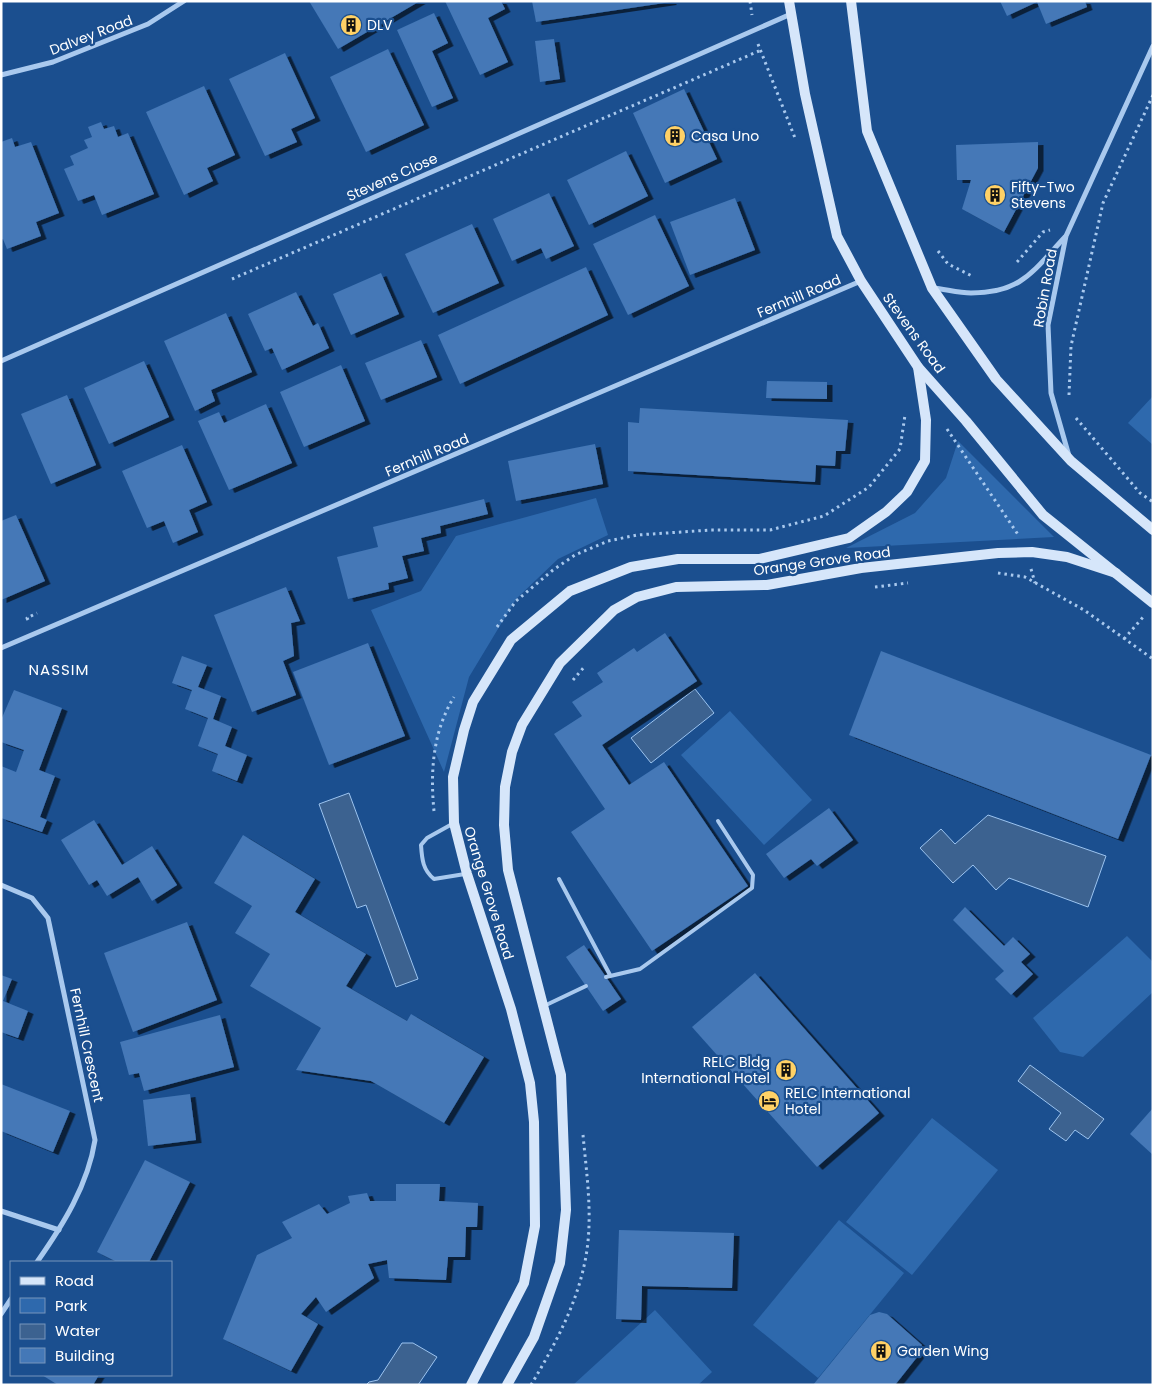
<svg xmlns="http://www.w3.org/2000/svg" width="1154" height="1386" font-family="Poppins,sans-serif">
<defs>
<filter id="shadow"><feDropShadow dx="5.5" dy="3" stdDeviation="0" flood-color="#0009"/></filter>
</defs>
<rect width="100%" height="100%" fill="#1b4f8f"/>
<g fill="#2e69ad">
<path d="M 1153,396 L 1153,445 L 1128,423 Z"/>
<path d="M 958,441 L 1054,537 L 846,548 L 915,513 L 946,478 Z"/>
<path d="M 596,498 L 608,535 L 558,559 L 516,599 L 469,677 L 444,772 L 371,610 L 421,591 L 456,536 Z"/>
<path d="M 730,711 L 812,800 L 764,845 L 681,755 Z"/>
<path d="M 1127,936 L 1153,962 L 1153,992 L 1083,1057 L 1060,1052 L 1033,1018 Z"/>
<path d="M 932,1118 L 998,1170 L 912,1275 L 846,1222 Z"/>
<path d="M 839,1220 L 904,1273 L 818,1378 L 753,1325 Z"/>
<path d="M 655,1310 L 712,1372 L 698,1385 L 573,1385 Z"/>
</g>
<g fill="#3c6290" stroke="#9cc4f0">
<path d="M 695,689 L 714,713 L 651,763 L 631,738 Z"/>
<path d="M 349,793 L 418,979 L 396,987 L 366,905 L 357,908 L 319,804 Z"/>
<path d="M 988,815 L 1106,856 L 1088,907 L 1009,878 L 996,890 L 973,865 L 953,883 L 920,848 L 941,829 L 955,844 Z"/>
<path d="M 1030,1065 L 1104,1119 L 1088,1139 L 1075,1130 L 1066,1141 L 1049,1129 L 1061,1113 L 1018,1081 Z"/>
<path d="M 402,1343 L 413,1343 L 437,1357 L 418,1385 L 366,1385 L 369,1382 L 378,1380 Z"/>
</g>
<g fill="#4478b7" filter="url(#shadow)">
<path d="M 309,1 L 420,1 L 338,49 Z"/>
<path d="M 445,1 L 501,1 L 505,9 L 488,18 L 508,62 L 480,75 Z"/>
<path d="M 532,1 L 671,1 L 671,2 L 536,22 Z"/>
<path d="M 1000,1 L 1085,1 L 1087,7 L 1046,24 L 1037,2 L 1007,16 Z"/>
<path d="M 434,13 L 448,43 L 432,51 L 453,98 L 432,107 L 397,30 Z"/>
<path d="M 554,39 L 560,79 L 540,82 L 535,41 Z"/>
<path d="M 388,49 L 424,125 L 366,152 L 330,77 Z"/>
<path d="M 285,53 L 315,118 L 291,129 L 297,142 L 265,156 L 229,79 Z"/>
<path d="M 204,86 L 235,155 L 207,168 L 213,181 L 184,195 L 146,112 Z"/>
<path d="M 684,89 L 717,159 L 665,183 L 633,113 Z"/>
<path d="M 101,122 L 104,129 L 114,126 L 118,137 L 128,133 L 154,194 L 102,215 L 94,195 L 78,201 L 64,169 L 74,165 L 70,156 L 88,148 L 84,140 L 92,137 L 88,127 Z"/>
<path d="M 12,138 L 15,147 L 31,142 L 59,213 L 36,222 L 41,236 L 7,249 L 3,239 L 1,240 L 1,142 Z"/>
<path d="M 1038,142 L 1038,168 L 1004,232 L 962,209 L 971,180 L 957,180 L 956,145 Z"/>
<path d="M 626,151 L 648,196 L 589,225 L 567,180 Z"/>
<path d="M 549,193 L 574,246 L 546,259 L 541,248 L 512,261 L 493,219 Z"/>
<path d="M 735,198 L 755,250 L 690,275 L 670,222 Z"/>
<path d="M 655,215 L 689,286 L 628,315 L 593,244 Z"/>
<path d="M 472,224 L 499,283 L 433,313 L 405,254 Z"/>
<path d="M 586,267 L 608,315 L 460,384 L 438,335 Z"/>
<path d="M 381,273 L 399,314 L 351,335 L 333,294 Z"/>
<path d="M 296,292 L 313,326 L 318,323 L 329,348 L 282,370 L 272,348 L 265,351 L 248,314 Z"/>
<path d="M 226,313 L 252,372 L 211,390 L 215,401 L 195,411 L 164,341 Z"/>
<path d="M 421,340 L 437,377 L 381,400 L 365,363 Z"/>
<path d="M 144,361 L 169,417 L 109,444 L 84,388 Z"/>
<path d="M 341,365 L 365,421 L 304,447 L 280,392 Z"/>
<path d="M 767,381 L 827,382 L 827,399 L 766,398 Z"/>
<path d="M 67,395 L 96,465 L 51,484 L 21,414 Z"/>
<path d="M 266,404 L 292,463 L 229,490 L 198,421 L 219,412 L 224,423 Z"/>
<path d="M 640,408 L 848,420 L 845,451 L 836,451 L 835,466 L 816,465 L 815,482 L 628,471 L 628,422 L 639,423 Z"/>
<path d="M 595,444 L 603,484 L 516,501 L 508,461 Z"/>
<path d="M 182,445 L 207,502 L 189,510 L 198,532 L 173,543 L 164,521 L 147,528 L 122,471 Z"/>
<path d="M 484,499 L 488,514 L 440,526 L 441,533 L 421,538 L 424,551 L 402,556 L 408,578 L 388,583 L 389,589 L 348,599 L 337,557 L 378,547 L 373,527 Z"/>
<path d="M 16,515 L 45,581 L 1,600 L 1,521 Z"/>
<path d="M 286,587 L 300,621 L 291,623 L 294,656 L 283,661 L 296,695 L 252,712 L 214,615 Z"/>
<path d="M 665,633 L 697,681 L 602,745 L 629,785 L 664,762 L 748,886 L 652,951 L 571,832 L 605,809 L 554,734 L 582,716 L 572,702 L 603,682 L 597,673 L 634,648 L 637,652 Z"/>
<path d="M 368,643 L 405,736 L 329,765 L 293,672 Z"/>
<path d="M 881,651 L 1151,755 L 1118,839 L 849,735 Z"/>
<path d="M 182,656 L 207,665 L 198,687 L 221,696 L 213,719 L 232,727 L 225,746 L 247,755 L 237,781 L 212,771 L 218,754 L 198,746 L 208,718 L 185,709 L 192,690 L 172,683 Z"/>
<path d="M 14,690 L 62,708 L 39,770 L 55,776 L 40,817 L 47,820 L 42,832 L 1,818 L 1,766 L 16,772 L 24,750 L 1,742 L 1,720 Z"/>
<path d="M 829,808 L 853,840 L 817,866 L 811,859 L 784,878 L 766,854 Z"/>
<path d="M 94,820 L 122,865 L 152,846 L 177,885 L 152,901 L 138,877 L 107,896 L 97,880 L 89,885 L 61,840 Z"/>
<path d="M 243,835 L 315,879 L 295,912 L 366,954 L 346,986 L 407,1021 L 411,1014 L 484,1057 L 444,1123 L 371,1081 L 296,1070 L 321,1028 L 250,986 L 270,954 L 235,933 L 252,906 L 214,883 Z"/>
<path d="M 965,907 L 1004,946 L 1013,937 L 1030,954 L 1021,962 L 1033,974 L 1011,995 L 995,979 L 1004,971 L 953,920 Z"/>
<path d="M 187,922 L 217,1000 L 133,1032 L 104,953 Z"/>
<path d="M 584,945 L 621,999 L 603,1011 L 566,957 Z"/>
<path d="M 755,973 L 879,1113 L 817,1167 L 692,1027 Z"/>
<path d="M 1,975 L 12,979 L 3,1001 L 28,1011 L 18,1038 L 1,1032 Z"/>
<path d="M 220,1015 L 234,1067 L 144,1091 L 139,1073 L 129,1075 L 120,1042 Z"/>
<path d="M 1,1084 L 70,1111 L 53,1152 L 1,1131 Z"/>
<path d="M 190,1094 L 196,1140 L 148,1146 L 143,1100 Z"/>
<path d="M 1153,1108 L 1153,1155 L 1130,1134 Z"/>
<path d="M 145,1160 L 190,1182 L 149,1262 L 117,1262 L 97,1252 Z"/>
<path d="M 396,1184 L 440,1184 L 439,1201 L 478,1203 L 477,1227 L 466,1227 L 465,1257 L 448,1257 L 446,1280 L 389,1278 L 387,1260 L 368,1264 L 374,1278 L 326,1312 L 316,1297 L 301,1314 L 318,1324 L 291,1371 L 223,1339 L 257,1255 L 292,1238 L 282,1222 L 319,1204 L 327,1214 L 350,1203 L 348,1196 L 367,1193 L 370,1201 L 396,1201 Z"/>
<path d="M 619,1230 L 734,1233 L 732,1288 L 642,1286 L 641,1320 L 616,1319 Z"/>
<path d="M 879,1312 L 887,1314 L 922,1345 L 918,1356 L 895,1385 L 813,1385 L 870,1315 Z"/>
<path d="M 42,1375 L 99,1375 L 93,1385 L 58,1385 Z"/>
</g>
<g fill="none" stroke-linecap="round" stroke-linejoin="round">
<g stroke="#a9c9ee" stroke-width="3" stroke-dasharray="2.5 4" stroke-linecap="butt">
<path d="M 750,1 L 752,15"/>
<path d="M 758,44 L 795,138"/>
<path d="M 938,251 L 948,264 L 972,276"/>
<path d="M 1017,262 L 1043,232 L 1050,230"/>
<path d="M 232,279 L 759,51"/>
<path d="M 1069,395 L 1071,346 L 1103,203 L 1153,95"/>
<path d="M 1076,418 L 1140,493 L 1153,502"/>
<path d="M 947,429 L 1019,536"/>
<path d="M 1031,569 L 1035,583"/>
<path d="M 998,573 L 1025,577 L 1084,610 L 1153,659"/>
<path d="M 875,587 L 908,583"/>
<path d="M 28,620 L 27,618 L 37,613"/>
<path d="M 497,627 L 516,601 L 553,570 L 575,555 L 608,541 L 637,535 L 711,530 L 770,530 L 824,516 L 869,487 L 900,449 L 905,415"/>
<path d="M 1124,639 L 1144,616"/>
<path d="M 573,680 L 585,666"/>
<path d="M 434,811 C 430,771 433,731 454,697"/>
<path d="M 531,1385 C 553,1348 575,1308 584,1266 C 594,1223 587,1178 583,1135"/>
</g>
<g stroke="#a9c9ee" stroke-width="4">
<path d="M 454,823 L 427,838 L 421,845 C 422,860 423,870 434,879 L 465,874"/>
<path d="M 559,879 L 610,975"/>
<path d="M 606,977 L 640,969 L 752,888 L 753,875 L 718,821"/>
<path d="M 544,1006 L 586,986"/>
</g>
<g stroke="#a9c9ee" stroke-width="5">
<path d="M 1,75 L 53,62 L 148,24 L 184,1"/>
<path d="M 933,288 C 945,289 958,293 971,293 C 1022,293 1033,271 1065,237"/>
<path d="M 1,361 L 791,14"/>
<path d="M 1069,456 L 1051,393 L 1048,325 L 1066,236 L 1153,46"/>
<path d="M 1,648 L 861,281"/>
<path d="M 1,885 L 32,898 L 48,918 L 95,1140 C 88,1185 63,1225 37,1262"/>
<path d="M 1,1211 L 59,1230"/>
<path d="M 1,1314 L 11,1299"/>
</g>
<g stroke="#d6e6fa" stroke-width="10">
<path d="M 789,1 L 805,94 L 837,236 L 861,281 L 918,367 L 966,421 L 1043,515 L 1153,603"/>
<path d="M 851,1 L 867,131 L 932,288 L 996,379 L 1071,461 L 1153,530"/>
<path d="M 471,1385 L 524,1283 L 535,1226 L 534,1122 L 530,1083 L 511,1009 L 467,874 L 454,823 L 453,777 L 464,730 L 473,702 L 511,640 L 570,591 L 631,567 L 678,559 L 759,559 L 849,538 L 886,512 L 907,492 L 925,461 L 926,420 L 918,367"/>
<path d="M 507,1385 L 534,1337 L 560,1263 L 566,1210 L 561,1075 L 508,870 L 504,825 L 505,787 L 512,752 L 522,725 L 560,663 L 614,610 L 637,597 L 676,587 L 767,585 L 861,568 L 998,553 L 1032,552 L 1067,557 L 1116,573"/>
</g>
</g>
<defs>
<g id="building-disc" transform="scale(1.125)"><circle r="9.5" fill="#ffd166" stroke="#1b4f8f"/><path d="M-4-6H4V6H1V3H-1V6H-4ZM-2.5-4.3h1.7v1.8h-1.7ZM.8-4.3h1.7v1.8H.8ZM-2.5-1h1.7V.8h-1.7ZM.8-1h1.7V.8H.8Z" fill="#111"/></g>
<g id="hotel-disc" transform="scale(1.125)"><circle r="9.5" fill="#ffd166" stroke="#1b4f8f"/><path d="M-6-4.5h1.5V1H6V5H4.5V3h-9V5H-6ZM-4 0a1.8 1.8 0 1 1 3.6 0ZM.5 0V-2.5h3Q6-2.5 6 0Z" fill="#111"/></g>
</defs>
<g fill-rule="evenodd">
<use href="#building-disc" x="351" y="25"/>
<use href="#building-disc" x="675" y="136"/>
<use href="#building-disc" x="995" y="195"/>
<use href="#building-disc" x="786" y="1070"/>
<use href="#hotel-disc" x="769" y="1101"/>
<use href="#building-disc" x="881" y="1351"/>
</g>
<g text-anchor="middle" stroke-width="4.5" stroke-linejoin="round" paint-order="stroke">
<g font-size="14" fill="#fff" stroke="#1b4f8f" text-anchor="start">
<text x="367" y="30">DLV</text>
<text x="691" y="141">Casa Uno</text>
<text x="1011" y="192">Fifty-Two<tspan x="1011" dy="16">Stevens</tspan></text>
<text x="770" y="1067" text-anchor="end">RELC Bldg<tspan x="770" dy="16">International Hotel</tspan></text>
<text x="785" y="1098">RELC International<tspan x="785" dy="16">Hotel</tspan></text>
<text x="897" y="1356">Garden Wing</text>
</g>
<g font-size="14" fill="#fff" stroke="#1b4f8f">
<text transform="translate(91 35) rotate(-21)" y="5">Dalvey Road</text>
<text transform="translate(392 177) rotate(-24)" y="5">Stevens Close</text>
<text transform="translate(1045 288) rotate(-80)" y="5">Robin Road</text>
<text transform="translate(799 296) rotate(-23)" y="5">Fernhill Road</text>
<text transform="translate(914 333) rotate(54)" y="5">Stevens Road</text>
<text transform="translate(427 455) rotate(-23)" y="5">Fernhill Road</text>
<text transform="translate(822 561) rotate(-8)" y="5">Orange Grove Road</text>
<text transform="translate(489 893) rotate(73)" y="5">Orange Grove Road</text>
<text transform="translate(87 1045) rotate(78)" y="5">Fernhill Crescent</text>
</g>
<g font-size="15" letter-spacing="1" fill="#fff" stroke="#1b4f8f">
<text x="59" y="675">NASSIM</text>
</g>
</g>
<rect width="1154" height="1386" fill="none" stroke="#ffffff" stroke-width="5"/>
<rect x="10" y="1261" width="162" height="115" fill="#1b4f8f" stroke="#7695bc"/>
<rect x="20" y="1277" width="25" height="8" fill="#d6e6fa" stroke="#7695bc"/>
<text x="55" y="1286" font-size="15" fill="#ffffff">Road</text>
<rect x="20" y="1298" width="25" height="15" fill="#2e69ad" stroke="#7695bc"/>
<text x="55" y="1311" font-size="15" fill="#ffffff">Park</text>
<rect x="20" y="1324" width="25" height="15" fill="#3c6290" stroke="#7695bc"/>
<text x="55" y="1336" font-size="15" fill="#ffffff">Water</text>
<rect x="20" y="1348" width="25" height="15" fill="#4478b7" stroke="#7695bc"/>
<text x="55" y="1361" font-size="15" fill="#ffffff">Building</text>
</svg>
